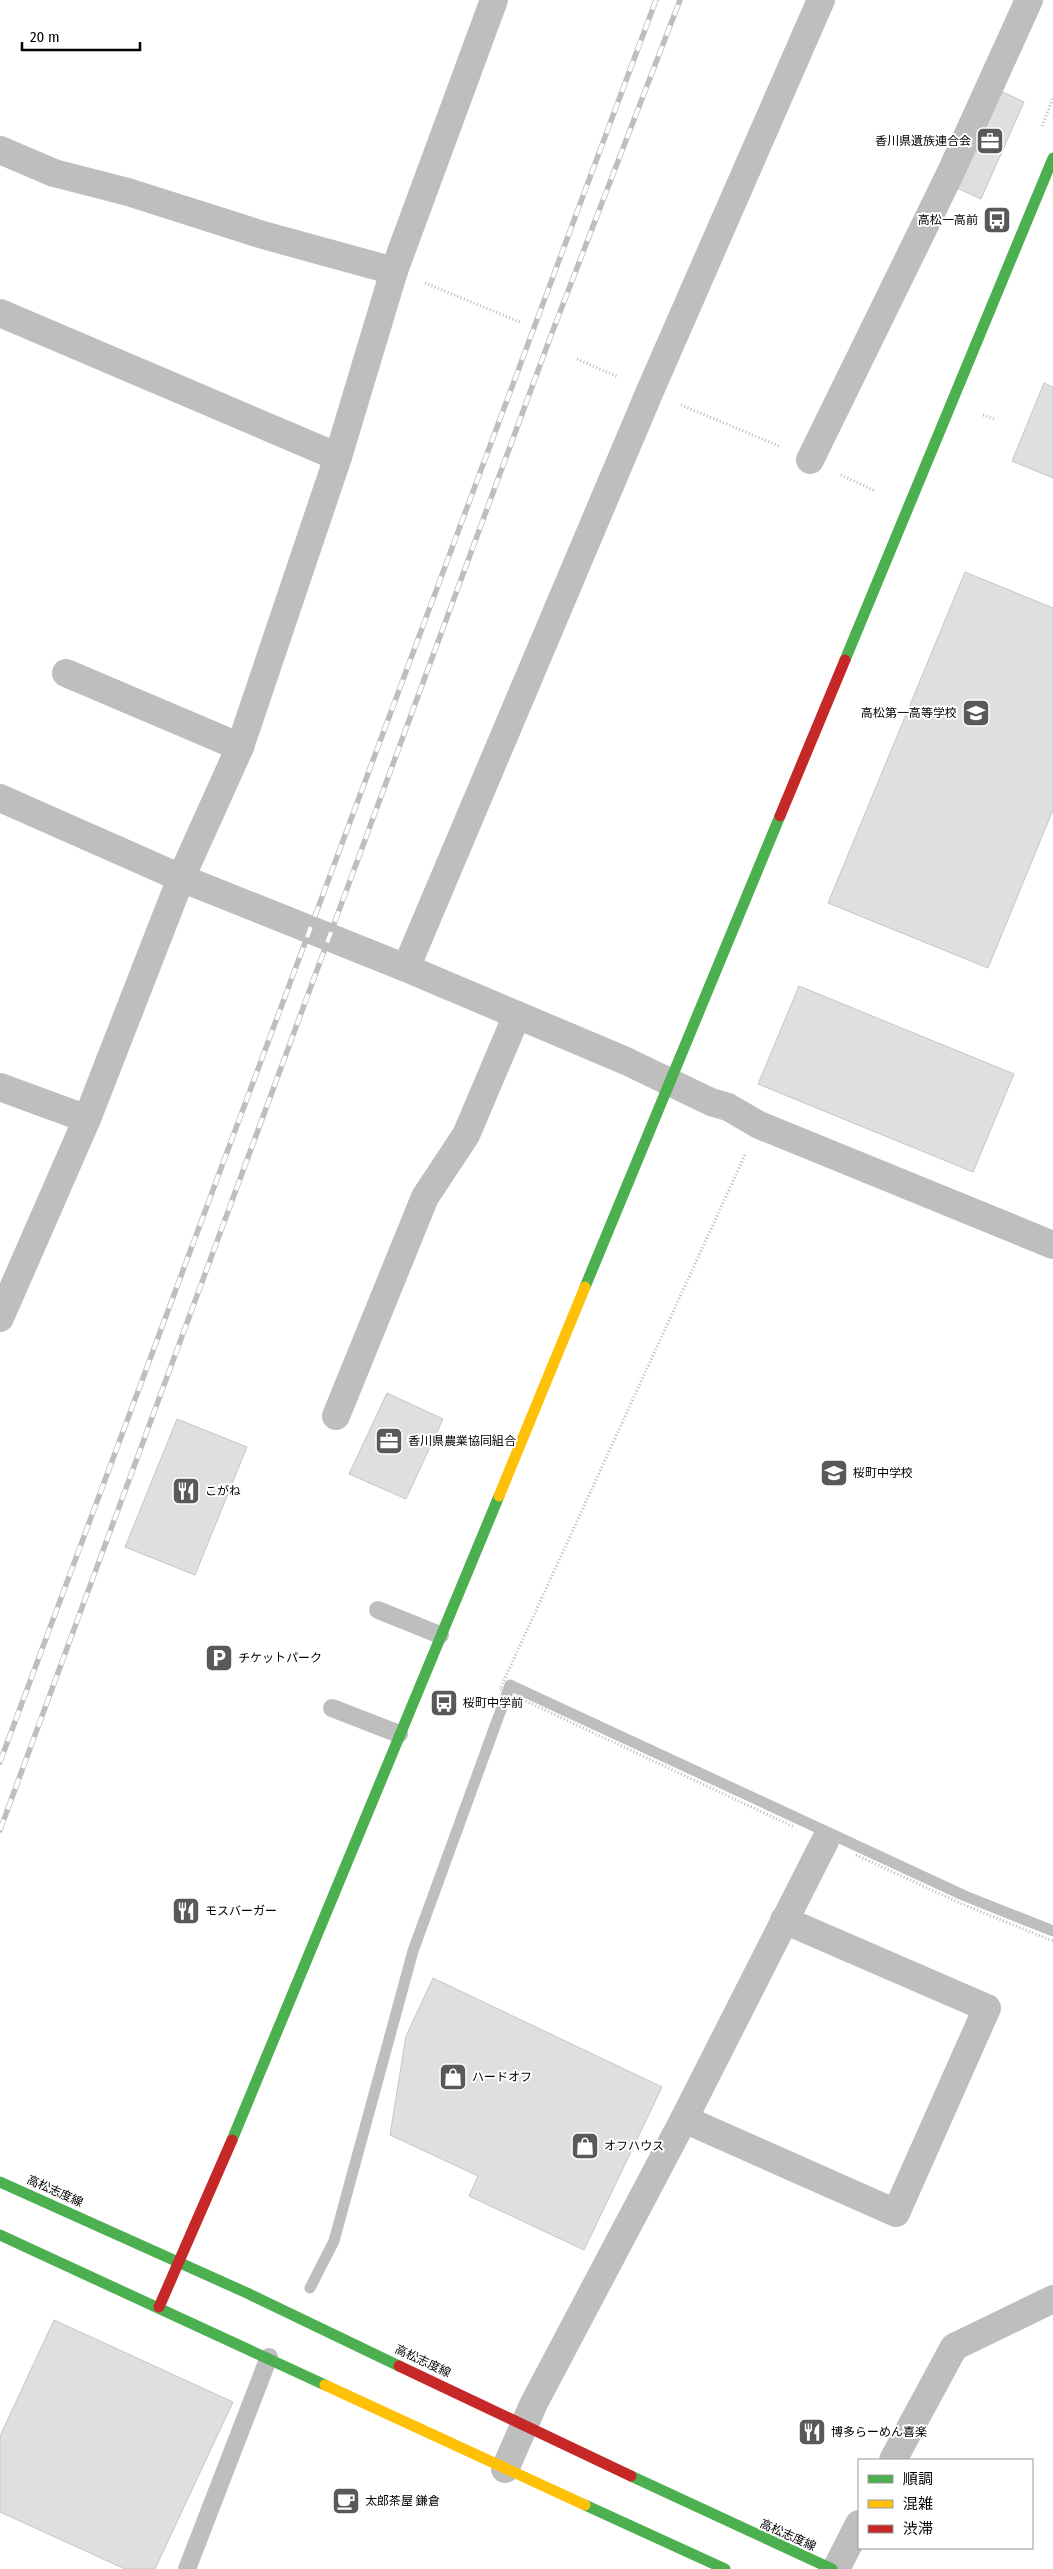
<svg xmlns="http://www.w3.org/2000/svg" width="1053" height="2569" font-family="'Fira Sans Condensed','Noto Sans JP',sans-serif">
<rect width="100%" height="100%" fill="#fff"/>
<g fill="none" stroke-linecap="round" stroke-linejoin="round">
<path stroke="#bebebe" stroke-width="11" d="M 310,2288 L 334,2241 L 413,1951 L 510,1685 L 965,1896 L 1053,1931"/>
</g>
<g fill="#dfdfdf" stroke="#c6c6c6">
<path d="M 1001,91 L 1024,102 L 981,199 L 957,188 Z"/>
<path d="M 1044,383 L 1053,387 L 1053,478 L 1012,461 Z"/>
<path d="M 965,572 L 1053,608 L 1053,810 L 988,968 L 828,903 Z"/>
<path d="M 799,986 L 1014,1074 L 973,1172 L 758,1084 Z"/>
<path d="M 387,1393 L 443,1419 L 406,1499 L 349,1474 Z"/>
<path d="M 177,1419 L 247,1447 L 195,1575 L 125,1547 Z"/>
<path d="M 433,1978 L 662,2087 L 584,2250 L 469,2196 L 478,2176 L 390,2135 L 406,2036 Z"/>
<path d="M 54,2320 L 233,2402 L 155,2569 L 125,2569 L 0,2512 L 0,2436 Z"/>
</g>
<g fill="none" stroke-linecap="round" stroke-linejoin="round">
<g stroke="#b9b9b9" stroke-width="3" stroke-dasharray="1 2.5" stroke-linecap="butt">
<path d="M 1042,126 L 1053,98"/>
<path d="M 425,283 L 522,323"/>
<path d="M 577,359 L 618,377"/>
<path d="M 681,405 L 779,446"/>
<path d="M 983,415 L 995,419"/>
<path d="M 841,475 L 875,491"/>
<path d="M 745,1155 L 500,1689 L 794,1827"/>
<path d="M 856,1855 L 962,1904 L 1053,1941"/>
</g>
<g stroke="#bebebe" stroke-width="18">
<path d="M 378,1610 L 440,1635"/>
<path d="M 332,1708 L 399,1734"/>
<path d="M 187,2569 L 269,2357"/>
</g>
<g stroke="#bebebe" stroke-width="28">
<path d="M 0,150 L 54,173 L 128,192 L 263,235 L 394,271"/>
<path d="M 0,313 L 338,457"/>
<path d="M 810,460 L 950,174 L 1029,0"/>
<path d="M 66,673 L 240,747"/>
<path d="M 0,798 L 181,878 L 406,968 L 626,1061 L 711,1102 L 728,1107 L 759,1125 L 1053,1245"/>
<path d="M 406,968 L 650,391 L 821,0"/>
<path d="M 0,1087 L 87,1119"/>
<path d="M 0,1318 L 87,1119 L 181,878 L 240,747 L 338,457 L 394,271 L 494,0"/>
<path d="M 336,1416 L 425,1197 L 466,1135 L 517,1015"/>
<path d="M 684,2119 L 896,2213 L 987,2008 L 784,1920"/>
<path d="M 893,2460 L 954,2347 L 1053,2299"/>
<path d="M 505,2469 L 534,2403 L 684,2119 L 825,1841"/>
<path d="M 836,2569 L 859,2524"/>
</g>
<g stroke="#4caf50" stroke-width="11">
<path d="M 845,660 L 1053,158"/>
<path d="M 585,1287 L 780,816"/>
<path d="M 232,2140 L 499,1496"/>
<path d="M 0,2182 L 247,2293 L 399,2366"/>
<path d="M 0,2235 L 325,2385"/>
<path d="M 631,2476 L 832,2569"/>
<path d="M 585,2505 L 725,2569"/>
</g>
<g stroke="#ffc107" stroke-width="11">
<path d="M 499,1496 L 585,1287"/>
<path d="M 325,2385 L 585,2505"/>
</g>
<g stroke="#c62828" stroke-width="11">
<path d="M 780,816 L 845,660"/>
<path d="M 159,2307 L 232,2140"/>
<path d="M 399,2366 L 631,2476"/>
</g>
<g stroke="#bebebe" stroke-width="5.5">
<g id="rail">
<path d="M 0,1762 L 656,0"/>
<path d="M 0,1830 L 550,338 L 680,0"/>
</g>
</g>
<use href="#rail" stroke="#fff" stroke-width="4" stroke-dasharray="11" stroke-linecap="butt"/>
</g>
<defs>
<g id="office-square" transform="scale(1.4375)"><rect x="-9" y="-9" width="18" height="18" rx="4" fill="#595959" stroke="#fff"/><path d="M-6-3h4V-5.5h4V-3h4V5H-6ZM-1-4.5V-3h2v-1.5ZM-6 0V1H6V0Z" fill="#fff"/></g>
<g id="bus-square" transform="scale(1.4375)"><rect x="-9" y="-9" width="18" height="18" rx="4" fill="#595959" stroke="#fff"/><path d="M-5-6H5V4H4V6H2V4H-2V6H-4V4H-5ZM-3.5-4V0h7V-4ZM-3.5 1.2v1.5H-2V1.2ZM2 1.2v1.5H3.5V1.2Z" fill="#fff"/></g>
<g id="school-square" transform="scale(1.4375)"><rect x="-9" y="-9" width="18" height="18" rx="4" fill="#595959" stroke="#fff"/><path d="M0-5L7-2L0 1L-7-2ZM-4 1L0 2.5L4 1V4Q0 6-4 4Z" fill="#fff"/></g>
<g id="restaurant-square" transform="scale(1.4375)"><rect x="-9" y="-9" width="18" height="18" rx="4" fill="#595959" stroke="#fff"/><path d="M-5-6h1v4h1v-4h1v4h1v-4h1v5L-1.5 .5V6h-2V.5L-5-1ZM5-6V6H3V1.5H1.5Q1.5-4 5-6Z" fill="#fff"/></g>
<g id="parking-square" transform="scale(1.4375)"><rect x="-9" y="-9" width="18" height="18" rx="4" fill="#595959" stroke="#fff"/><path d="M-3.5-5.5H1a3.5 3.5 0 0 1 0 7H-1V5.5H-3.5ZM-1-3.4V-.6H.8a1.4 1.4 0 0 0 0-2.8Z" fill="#fff"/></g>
<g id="shop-square" transform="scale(1.4375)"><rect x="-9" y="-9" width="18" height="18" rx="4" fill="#595959" stroke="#fff"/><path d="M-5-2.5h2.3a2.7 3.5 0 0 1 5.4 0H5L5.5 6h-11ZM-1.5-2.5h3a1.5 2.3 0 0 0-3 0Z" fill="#fff"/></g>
<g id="cafe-square" transform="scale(1.4375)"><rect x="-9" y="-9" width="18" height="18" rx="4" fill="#595959" stroke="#fff"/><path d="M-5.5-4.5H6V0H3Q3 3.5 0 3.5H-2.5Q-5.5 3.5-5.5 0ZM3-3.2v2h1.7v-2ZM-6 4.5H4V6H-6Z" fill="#fff"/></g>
</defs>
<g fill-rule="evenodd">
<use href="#office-square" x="990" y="141"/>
<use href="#bus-square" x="997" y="220"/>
<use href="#school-square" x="976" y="713"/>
<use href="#office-square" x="389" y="1441"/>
<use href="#school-square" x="834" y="1473"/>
<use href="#restaurant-square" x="186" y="1491"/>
<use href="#parking-square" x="219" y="1658"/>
<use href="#bus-square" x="444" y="1703"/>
<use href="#restaurant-square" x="186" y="1911"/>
<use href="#shop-square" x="453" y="2077"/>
<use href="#shop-square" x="585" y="2146"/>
<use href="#restaurant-square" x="812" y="2432"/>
<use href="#cafe-square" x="346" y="2501"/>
</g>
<g text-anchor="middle" stroke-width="4" stroke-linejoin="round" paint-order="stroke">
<g font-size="12" fill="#000" stroke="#fff" text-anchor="start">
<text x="971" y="145" text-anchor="end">香川県遺族連合会</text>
<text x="978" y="224" text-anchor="end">高松一高前</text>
<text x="957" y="717" text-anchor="end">高松第一高等学校</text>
<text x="408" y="1445">香川県農業協同組合</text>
<text x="853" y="1477">桜町中学校</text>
<text x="205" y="1495">こがね</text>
<text x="238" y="1662">チケットパーク</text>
<text x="463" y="1707">桜町中学前</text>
<text x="205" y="1915">モスバーガー</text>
<text x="472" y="2081">ハードオフ</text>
<text x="604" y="2150">オフハウス</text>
<text x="831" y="2436">博多らーめん喜楽</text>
<text x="365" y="2505">太郎茶屋 鎌倉</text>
</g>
<g font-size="12" fill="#000" stroke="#fff">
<text transform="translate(55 2191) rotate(24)" y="4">高松志度線</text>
<text transform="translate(423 2361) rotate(25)" y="4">高松志度線</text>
<text transform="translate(788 2535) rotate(24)" y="4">高松志度線</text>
</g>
</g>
<rect x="858" y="2459" width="175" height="90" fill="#ffffff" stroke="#999999"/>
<rect x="868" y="2475" width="25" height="8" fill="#4caf50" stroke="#999999"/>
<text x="903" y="2484" font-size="15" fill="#000000">順調</text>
<rect x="868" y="2500" width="25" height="8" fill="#ffc107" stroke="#999999"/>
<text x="903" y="2509" font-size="15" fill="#000000">混雑</text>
<rect x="868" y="2525" width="25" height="8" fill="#c62828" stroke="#999999"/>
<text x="903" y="2534" font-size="15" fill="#000000">渋滞</text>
<path d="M22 42v8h118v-8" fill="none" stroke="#000000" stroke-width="2.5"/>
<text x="30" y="42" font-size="15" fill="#000000" stroke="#ffffff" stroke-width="4" paint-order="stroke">20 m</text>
</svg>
